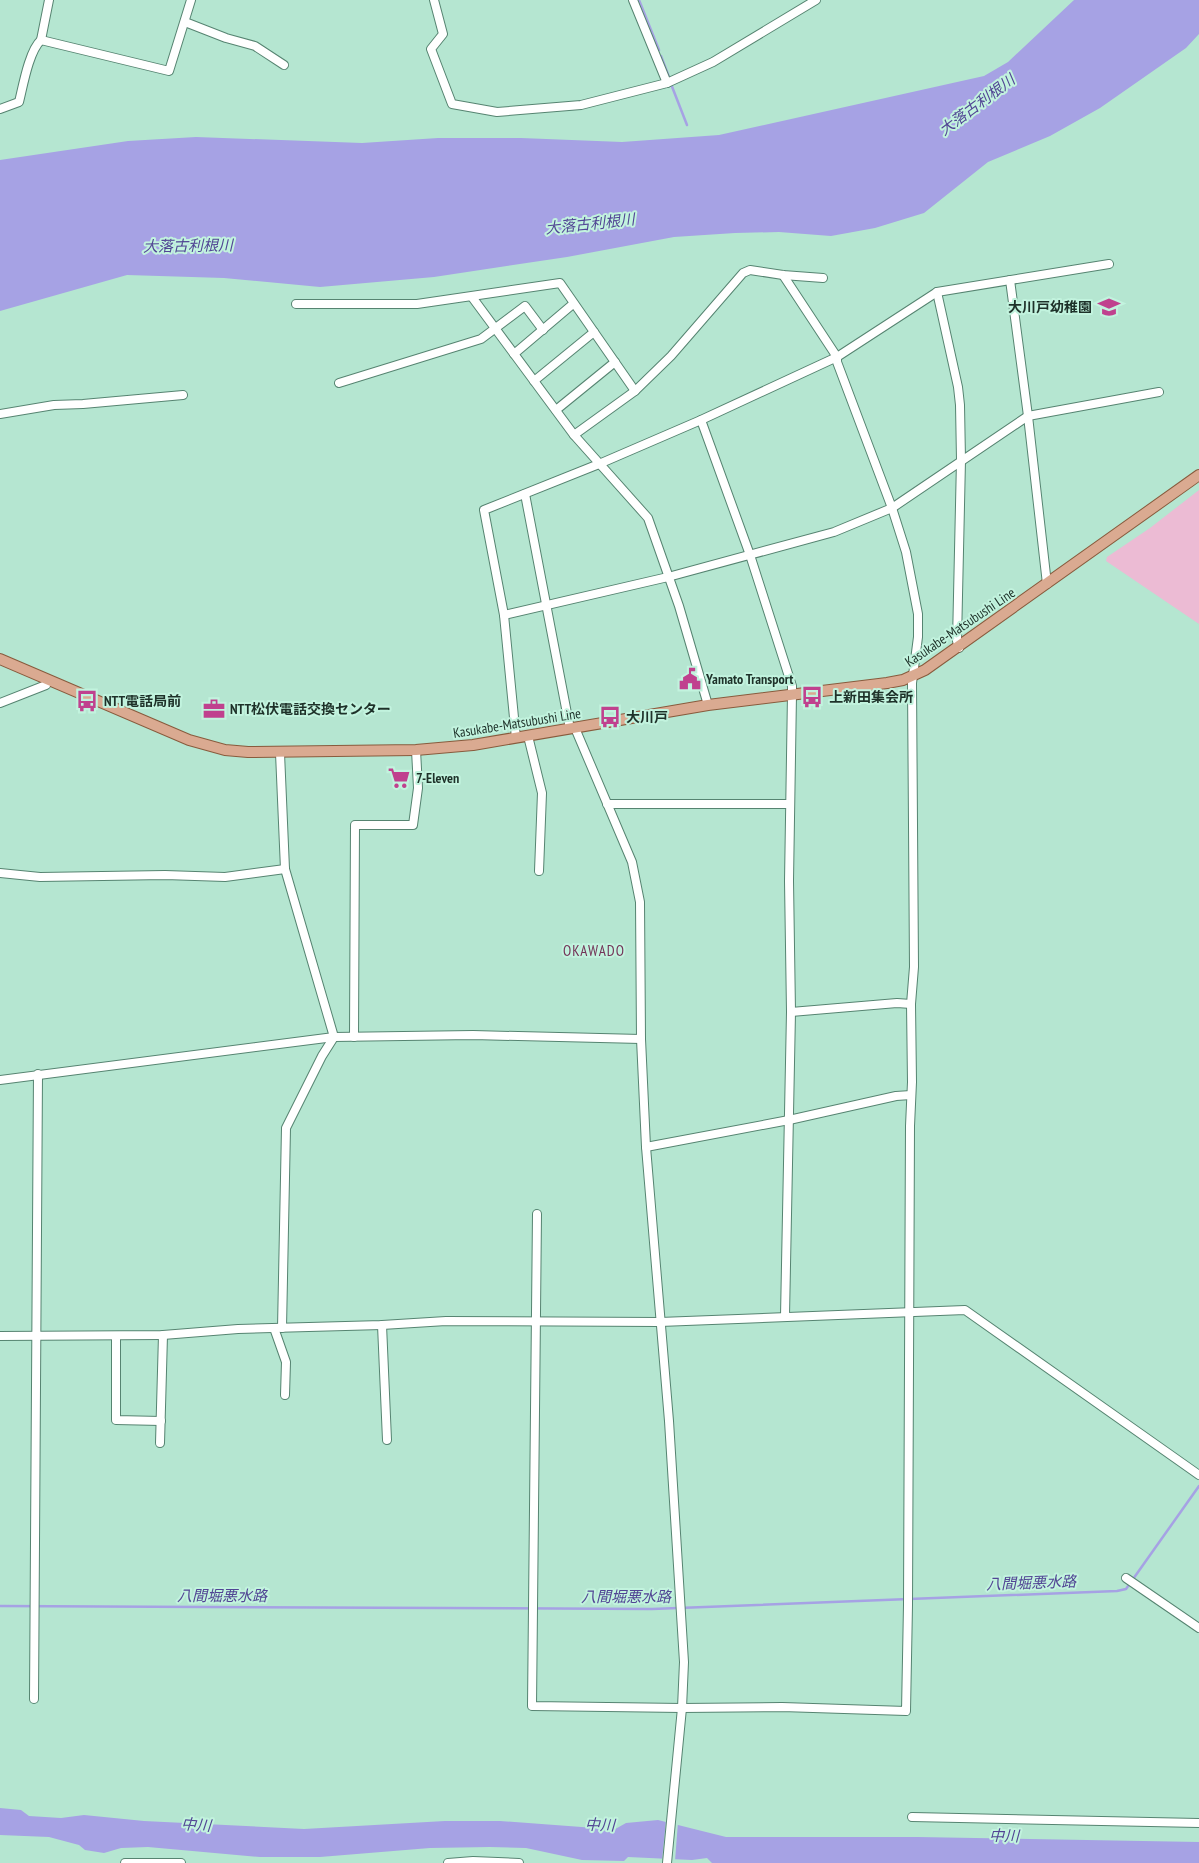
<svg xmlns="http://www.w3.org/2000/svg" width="1199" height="1863" font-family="'PT Sans Narrow','Noto Sans JP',sans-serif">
<rect width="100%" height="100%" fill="#b5e6d1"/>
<path fill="#ecbbd4" d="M 1199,490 L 1199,624 L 1106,561 L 1107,557 L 1150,528 Z"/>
<g fill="#a6a2e4">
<path d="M 1074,0 L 1199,0 L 1199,34 L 1186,48 L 1100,108 L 1050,136 L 988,162 L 924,213 L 875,228 L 831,236 L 779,232 L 735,233 L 674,237 L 567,257 L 434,277 L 320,287 L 224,278 L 127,275 L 0,311 L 0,160 L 128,141 L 196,137 L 362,143 L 438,138 L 521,138 L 622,142 L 719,135 L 984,76 L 1008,62 Z"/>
<path d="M 0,1808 L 21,1810 L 29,1816 L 61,1818 L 84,1815 L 144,1821 L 304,1829 L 445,1821 L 500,1821 L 595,1828 L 610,1832 L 626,1823 L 658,1820 L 726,1837 L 918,1837 L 1199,1842 L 1199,1863 L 712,1863 L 707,1858 L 692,1860 L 628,1857 L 624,1861 L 582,1860 L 526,1848 L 490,1847 L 430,1848 L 320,1857 L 260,1857 L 148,1847 L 121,1848 L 104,1853 L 85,1850 L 79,1845 L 49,1837 L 0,1835 Z"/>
</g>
<path fill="#b5e6d1" d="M 666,1820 L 678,1822 L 675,1861 L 662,1860 Z"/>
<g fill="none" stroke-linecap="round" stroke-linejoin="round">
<g stroke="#a6a2e4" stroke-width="2.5">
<path d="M 639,0 L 659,50"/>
<path d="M 661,56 L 669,77"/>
<path d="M 671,84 L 687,125"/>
<path d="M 0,1606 L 652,1609 L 1117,1591 L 1126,1589 L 1199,1486"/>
</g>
<g stroke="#568471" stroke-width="10">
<g id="minor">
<path d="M 434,0 L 443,34 L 431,49 L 452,104 L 497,112 L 581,105 L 667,83 L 713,62 L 816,0"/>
<path d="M 633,0 L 667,83"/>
<path d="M 185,22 L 226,38 L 255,46 L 284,65"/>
<path d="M 41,40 L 169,71 L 191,0"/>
<path d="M 0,109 L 19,102 C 23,86 29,51 41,40 L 49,0"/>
<path d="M 1010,280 L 1028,416 L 1047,584"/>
<path d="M 937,292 L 958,387 L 960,405 L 961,460 L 957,641 L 959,648"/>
<path d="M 472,297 L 574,435 L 648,518 L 679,606 L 708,705"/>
<path d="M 296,304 L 417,304 L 560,283 L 635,391"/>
<path d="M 514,354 L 573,304"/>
<path d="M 534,381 L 594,332"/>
<path d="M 339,383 L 481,339 L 525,306 L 543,330"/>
<path d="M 556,410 L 615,362"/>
<path d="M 0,414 L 54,405 L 83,404 L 183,395"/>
<path d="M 701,420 L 750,555 L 792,686 L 792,694 L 789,881 L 791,1012 L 785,1316"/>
<path d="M 574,435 L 635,391 L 671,356 L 743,273 L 750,270 L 783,275 L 823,278"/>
<path d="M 525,494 L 570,729"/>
<path d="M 504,615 L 668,577 L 834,532 L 892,508 L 1028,416 L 1159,392"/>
<path d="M 0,703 L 46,685"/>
<path d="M 575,728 L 632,862 L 640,902 L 641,1039 L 646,1147 L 669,1421 L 684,1662 L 682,1708 L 667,1863"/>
<path d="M 528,736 L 542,793 L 539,871"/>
<path d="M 516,738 L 504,615 L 484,510 L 599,464 L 701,420 L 837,357 L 937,292 L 1109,264"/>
<path d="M 280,753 L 285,869 L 334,1037 L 322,1056 L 286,1128 L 282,1328"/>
<path d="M 607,804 L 790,804"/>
<path d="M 0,873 L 40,877 L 165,875 L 225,877 L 285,869"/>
<path d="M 791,1012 L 897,1003 L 911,1004"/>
<path d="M 354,1037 L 355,825 L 413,825 L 418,788 L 416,750"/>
<path d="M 0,1080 L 334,1037 L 473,1035 L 641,1039"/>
<path d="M 646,1147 L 789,1120 L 896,1096 L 911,1095"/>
<path d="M 537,1214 L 532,1706 L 682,1708 L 782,1707 L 906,1711 L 908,1605 L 910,1126 L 912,1082 L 911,1004 L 914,967 L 912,683 L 918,637 L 918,614 L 906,552 L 892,508 L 837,362 L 837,357 L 783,275"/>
<path d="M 382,1325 L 387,1440"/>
<path d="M 274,1328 L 286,1362 L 285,1395"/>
<path d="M 0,1336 L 163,1335 L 238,1329 L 382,1325 L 446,1321 L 660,1322 L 965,1310 L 1199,1475"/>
<path d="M 116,1336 L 116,1420 L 161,1421"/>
<path d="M 160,1443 L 163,1335"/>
<path d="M 1126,1578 L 1199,1628"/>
<path d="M 34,1699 L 38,1074"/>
<path d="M 912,1817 L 1199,1823"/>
<path d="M 125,1863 L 181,1863"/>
<path d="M 448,1863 L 473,1861 L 519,1863"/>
</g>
</g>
<g stroke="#885b3d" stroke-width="12">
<path id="major" d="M 0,659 L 189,740 L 225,750 L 248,752 L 416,750 L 473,745 L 708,705 L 887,683 L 903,680 L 925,670 L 1199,475"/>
</g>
<use href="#minor" stroke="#fff" stroke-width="8"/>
<use href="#major" stroke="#daaa91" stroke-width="10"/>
</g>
<defs>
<g id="school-bare" transform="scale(1.725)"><path d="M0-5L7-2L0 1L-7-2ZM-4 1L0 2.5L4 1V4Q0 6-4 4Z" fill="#c0418e" stroke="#c2f3de" stroke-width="2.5" paint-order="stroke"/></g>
<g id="civic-bare" transform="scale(1.725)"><path d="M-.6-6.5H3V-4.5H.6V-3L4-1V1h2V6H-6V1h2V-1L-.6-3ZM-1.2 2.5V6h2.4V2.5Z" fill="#c0418e" stroke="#c2f3de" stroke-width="2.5" paint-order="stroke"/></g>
<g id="bus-bare" transform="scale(1.725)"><path d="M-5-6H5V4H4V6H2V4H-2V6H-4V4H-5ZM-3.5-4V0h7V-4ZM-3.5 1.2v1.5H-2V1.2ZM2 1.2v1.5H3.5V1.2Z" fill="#c0418e" stroke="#c2f3de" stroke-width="2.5" paint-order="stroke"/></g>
<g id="office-bare" transform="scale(1.725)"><path d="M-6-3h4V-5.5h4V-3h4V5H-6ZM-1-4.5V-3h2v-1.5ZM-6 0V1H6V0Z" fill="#c0418e" stroke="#c2f3de" stroke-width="2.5" paint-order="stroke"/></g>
<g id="supermarket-bare" transform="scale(1.725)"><path d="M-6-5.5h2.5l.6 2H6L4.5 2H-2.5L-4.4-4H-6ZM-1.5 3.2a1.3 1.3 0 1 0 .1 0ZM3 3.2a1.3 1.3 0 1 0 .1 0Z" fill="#c0418e" stroke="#c2f3de" stroke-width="2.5" paint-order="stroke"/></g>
</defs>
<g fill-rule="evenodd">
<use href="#school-bare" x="1109" y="307"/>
<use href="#civic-bare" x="690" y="679"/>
<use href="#bus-bare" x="812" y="697"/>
<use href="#bus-bare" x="87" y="701"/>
<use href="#office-bare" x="214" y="709"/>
<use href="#bus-bare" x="610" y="717"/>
<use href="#supermarket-bare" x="399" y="778"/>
</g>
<g text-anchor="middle" stroke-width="4" stroke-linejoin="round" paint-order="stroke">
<g font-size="14" font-weight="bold" fill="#1e3129" stroke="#c2f3de" text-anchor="start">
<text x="1092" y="312" text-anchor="end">大川戸幼稚園</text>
<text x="706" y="684">Yamato Transport</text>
<text x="829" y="702">上新田集会所</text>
<text x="104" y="706">NTT電話局前</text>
<text x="230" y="714">NTT松伏電話交換センター</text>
<text x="626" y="722">大川戸</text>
<text x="416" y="783">7-Eleven</text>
</g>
<g font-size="14" fill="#1e3129" stroke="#c2f3de">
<text transform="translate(960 627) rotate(-34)" y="5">Kasukabe-Matsubushi Line</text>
<text transform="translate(517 723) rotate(-9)" y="5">Kasukabe-Matsubushi Line</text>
</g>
<g font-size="15" font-style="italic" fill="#514594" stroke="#c2f3de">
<text transform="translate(977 105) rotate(-37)" y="5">大落古利根川</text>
<text transform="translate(590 224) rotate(-6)" y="5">大落古利根川</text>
<text transform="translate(188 246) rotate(-1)" y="5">大落古利根川</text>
<text transform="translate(1031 1583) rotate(-2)" y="5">八間堀悪水路</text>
<text x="222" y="1601">八間堀悪水路</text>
<text x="626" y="1602">八間堀悪水路</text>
<text transform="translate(196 1825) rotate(4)" y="5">中川</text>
<text transform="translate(600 1825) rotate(2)" y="5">中川</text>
<text transform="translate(1004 1836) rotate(1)" y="5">中川</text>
</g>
<g font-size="15" letter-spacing="1" fill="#733458" stroke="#c2f3de">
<text x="594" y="956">OKAWADO</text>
</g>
</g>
</svg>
